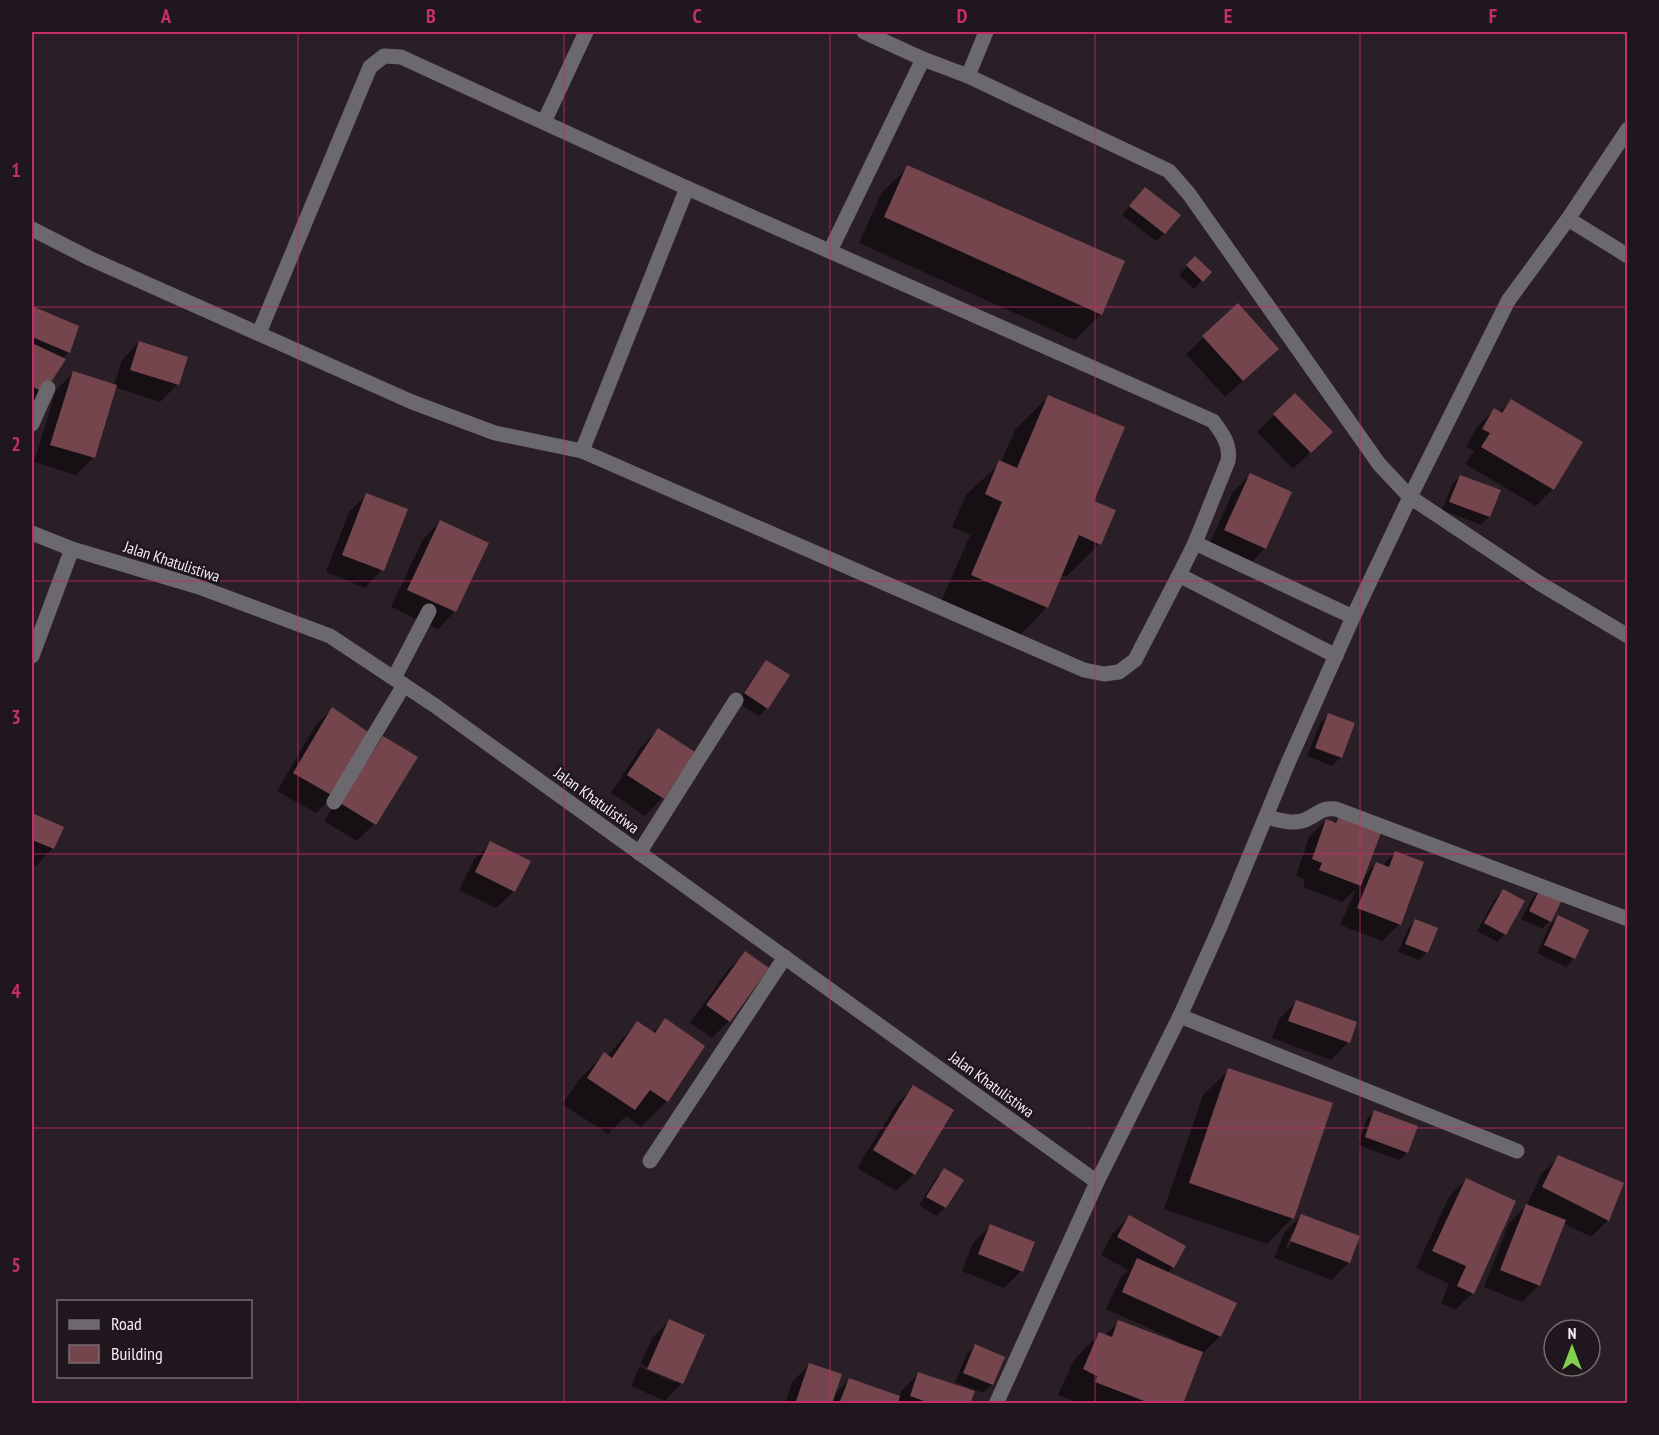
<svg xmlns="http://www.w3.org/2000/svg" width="1659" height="1435" font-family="'PT Sans Narrow',sans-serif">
<rect width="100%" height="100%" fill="#2a1f26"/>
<g fill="#0007" fill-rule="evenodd">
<path d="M 908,167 L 1123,262 L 1101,314 L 1075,340 L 859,243 L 882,192 Z"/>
<path d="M 1137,197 L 1164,233 L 1156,241 L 1122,215 Z"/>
<path d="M 1195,258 L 1210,272 L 1194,289 L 1179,275 Z"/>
<path d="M 1238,305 L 1260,366 L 1225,397 L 1186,354 Z"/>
<path d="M 32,308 L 77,327 L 68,352 L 62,359 L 43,393 L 32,404 Z"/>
<path d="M 139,342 L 186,358 L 177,385 L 160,402 L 115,387 L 93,458 L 76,475 L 34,462 L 56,390 L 73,373 L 114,385 L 122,360 Z"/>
<path d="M 1295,395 L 1331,432 L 1293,469 L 1257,432 Z"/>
<path d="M 1049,396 L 1092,501 L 1099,544 L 1066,577 L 1061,575 L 1047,607 L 1014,641 L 938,609 L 970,535 L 952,527 L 966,495 L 1001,462 L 1015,430 Z"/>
<path d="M 1511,401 L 1553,489 L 1536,506 L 1465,464 L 1474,451 L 1466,447 L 1477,427 L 1494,410 L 1499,413 Z"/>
<path d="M 1250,475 L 1265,548 L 1248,566 L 1208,547 L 1233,492 Z"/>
<path d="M 1460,476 L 1489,517 L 1481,525 L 1442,510 L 1452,485 Z"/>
<path d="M 367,495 L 382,570 L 365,588 L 326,572 L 349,512 Z"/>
<path d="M 440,522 L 487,544 L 455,611 L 438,629 L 391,607 L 423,539 Z"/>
<path d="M 766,662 L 767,708 L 759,716 L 737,702 L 758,671 Z"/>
<path d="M 332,709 L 334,796 L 316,813 L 277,791 L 315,726 Z"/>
<path d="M 1328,715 L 1341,757 L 1332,766 L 1307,756 L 1320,723 Z"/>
<path d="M 658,730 L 693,752 L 662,798 L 645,816 L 611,793 L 641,747 Z"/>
<path d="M 383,738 L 374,824 L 357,841 L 324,821 L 366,755 Z"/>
<path d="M 32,815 L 62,827 L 53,848 L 36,866 L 32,864 Z"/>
<path d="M 1340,816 L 1362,878 L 1376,864 L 1382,866 L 1395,853 L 1400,924 L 1382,941 L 1340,925 L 1356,889 L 1342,902 L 1303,887 L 1305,880 L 1296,876 L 1309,837 L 1326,820 L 1333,823 Z"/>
<path d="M 491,843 L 514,891 L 496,908 L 459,890 L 474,860 Z"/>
<path d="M 1503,890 L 1505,934 L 1497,942 L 1477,931 L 1495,899 Z"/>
<path d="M 1540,890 L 1550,921 L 1542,929 L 1521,919 L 1532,899 Z"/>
<path d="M 1559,917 L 1574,958 L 1566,967 L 1537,953 L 1550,925 Z"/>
<path d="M 1416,920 L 1427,952 L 1419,960 L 1398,952 L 1408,929 Z"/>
<path d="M 745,953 L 729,1021 L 712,1038 L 690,1023 L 728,970 Z"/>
<path d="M 1296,1002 L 1348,1042 L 1331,1060 L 1272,1038 L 1279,1019 Z"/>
<path d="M 665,1020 L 703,1046 L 667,1101 L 641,1127 L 626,1116 L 608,1134 L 562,1104 L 579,1080 L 604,1054 L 607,1056 L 637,1023 L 652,1033 Z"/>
<path d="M 1229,1070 L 1331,1104 L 1292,1218 L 1267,1244 L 1164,1209 L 1203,1095 Z"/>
<path d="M 913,1087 L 952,1111 L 914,1174 L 896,1191 L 857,1168 L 896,1105 Z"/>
<path d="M 1374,1112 L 1407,1152 L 1399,1160 L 1358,1145 L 1366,1120 Z"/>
<path d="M 1559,1157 L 1608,1220 L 1591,1237 L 1563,1223 L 1539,1285 L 1522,1302 L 1484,1287 L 1509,1223 L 1527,1205 L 1541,1174 Z"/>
<path d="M 944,1170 L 945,1207 L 937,1216 L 919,1205 L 936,1178 Z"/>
<path d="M 1466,1179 L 1473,1293 L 1455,1310 L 1441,1303 L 1449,1284 L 1416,1268 L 1449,1197 Z"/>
<path d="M 1130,1216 L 1184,1246 L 1173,1268 L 1167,1273 L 1220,1336 L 1203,1353 L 1201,1352 L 1182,1404 L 1072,1404 L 1073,1401 L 1058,1395 L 1074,1360 L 1099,1334 L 1104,1336 L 1119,1322 L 1174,1343 L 1175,1340 L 1106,1309 L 1121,1277 L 1128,1270 L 1101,1255 L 1112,1234 Z"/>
<path d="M 1301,1216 L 1349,1262 L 1332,1280 L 1274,1258 L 1284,1233 ZM 1291,1234 L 1294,1234 L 1289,1249 L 1286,1248 Z"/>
<path d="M 990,1226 L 1021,1271 L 1004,1288 L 962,1271 L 973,1243 Z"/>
<path d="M 669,1321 L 682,1383 L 665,1401 L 631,1386 L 652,1338 ZM 641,1364 L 676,1380 L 676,1383 L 640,1367 Z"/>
<path d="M 975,1346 L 1003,1357 L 992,1385 L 983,1393 L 955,1382 L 967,1354 Z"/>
<path d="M 809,1365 L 833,1396 L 849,1380 L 899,1398 L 901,1391 L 918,1374 L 969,1404 L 785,1404 L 792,1382 Z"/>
</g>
<g fill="#74454c">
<path d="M 907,165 L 1125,261 L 1102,315 L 884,217 Z"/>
<path d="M 1145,187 L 1181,215 L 1165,234 L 1129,206 Z"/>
<path d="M 1195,256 L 1212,272 L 1203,282 L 1186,265 Z"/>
<path d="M 1238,303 L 1279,349 L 1243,381 L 1202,336 Z"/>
<path d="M 32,306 L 79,326 L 70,353 L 32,337 Z"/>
<path d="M 139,341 L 188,357 L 179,385 L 130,370 Z"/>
<path d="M 32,343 L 66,359 L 44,393 L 32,386 Z"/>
<path d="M 73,371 L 117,385 L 95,458 L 50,445 Z"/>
<path d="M 1295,393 L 1333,432 L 1311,453 L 1273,414 Z"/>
<path d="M 1048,395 L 1125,427 L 1094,501 L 1116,510 L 1101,545 L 1079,535 L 1048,608 L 971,575 L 1002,502 L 985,494 L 999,460 L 1017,468 Z"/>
<path d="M 1511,399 L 1583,442 L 1554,490 L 1481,447 L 1490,433 L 1482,429 L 1494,408 L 1502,413 Z"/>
<path d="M 1250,473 L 1292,492 L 1266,549 L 1224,530 Z"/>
<path d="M 1460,475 L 1501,490 L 1490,517 L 1449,502 Z"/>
<path d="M 366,493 L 408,509 L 384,571 L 342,555 Z"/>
<path d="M 440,520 L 489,543 L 456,612 L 407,590 Z"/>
<path d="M 766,660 L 790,675 L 768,709 L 744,693 Z"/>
<path d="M 332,707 L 371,734 L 335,797 L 293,773 Z"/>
<path d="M 1328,713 L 1355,723 L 1342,758 L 1315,748 Z"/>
<path d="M 658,728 L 695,752 L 664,799 L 627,775 Z"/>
<path d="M 383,736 L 418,757 L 376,825 L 340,803 Z"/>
<path d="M 32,813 L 64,827 L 54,849 L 32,840 Z"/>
<path d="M 1340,814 L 1382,830 L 1361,886 L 1319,870 L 1322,863 L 1312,859 L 1326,819 L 1336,823 Z"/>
<path d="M 490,841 L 531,861 L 515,892 L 475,872 Z"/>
<path d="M 1395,851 L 1424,862 L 1401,925 L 1357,908 L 1376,862 L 1389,867 Z"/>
<path d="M 1503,889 L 1525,901 L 1506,935 L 1484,923 Z"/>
<path d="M 1540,889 L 1562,900 L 1551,922 L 1529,911 Z"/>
<path d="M 1558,915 L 1589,930 L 1575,959 L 1544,945 Z"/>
<path d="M 1415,919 L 1438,928 L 1428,953 L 1405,944 Z"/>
<path d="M 745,951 L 769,968 L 730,1022 L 706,1005 Z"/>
<path d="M 1296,1000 L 1357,1022 L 1350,1043 L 1288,1021 Z"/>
<path d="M 665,1018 L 705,1046 L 668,1102 L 650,1090 L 635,1110 L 587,1078 L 604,1052 L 612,1058 L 637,1021 L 655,1033 Z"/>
<path d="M 1228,1068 L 1333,1103 L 1294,1219 L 1189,1183 Z"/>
<path d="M 913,1085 L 954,1110 L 915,1175 L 873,1150 Z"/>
<path d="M 1374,1110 L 1418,1126 L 1408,1153 L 1365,1137 Z"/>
<path d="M 1558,1155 L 1624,1183 L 1609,1221 L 1542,1187 Z"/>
<path d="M 944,1168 L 964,1180 L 946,1208 L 926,1197 Z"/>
<path d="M 1466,1178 L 1516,1201 L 1474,1294 L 1457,1286 L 1466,1266 L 1432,1251 Z"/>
<path d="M 1526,1204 L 1566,1220 L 1540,1286 L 1500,1270 Z"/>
<path d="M 1301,1214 L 1360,1236 L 1350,1263 L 1290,1241 Z"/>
<path d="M 1129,1215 L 1186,1246 L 1174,1268 L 1117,1237 Z"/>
<path d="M 990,1224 L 1035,1242 L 1023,1272 L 978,1254 Z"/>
<path d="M 1137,1258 L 1237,1303 L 1221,1337 L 1122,1292 Z"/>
<path d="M 669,1319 L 705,1335 L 683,1384 L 647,1369 Z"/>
<path d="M 1118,1320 L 1203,1352 L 1183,1404 L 1152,1404 L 1095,1382 L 1097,1376 L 1083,1369 L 1099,1332 L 1112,1337 Z"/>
<path d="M 975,1344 L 1005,1357 L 993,1385 L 963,1373 Z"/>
<path d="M 809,1363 L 842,1374 L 832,1404 L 795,1404 Z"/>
<path d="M 918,1372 L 975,1391 L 970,1404 L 923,1404 L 924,1401 L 910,1396 Z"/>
<path d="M 849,1378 L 900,1396 L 898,1404 L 839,1404 Z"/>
</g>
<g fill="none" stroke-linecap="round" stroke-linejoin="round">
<g stroke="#6b686e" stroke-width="15">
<path d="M 864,32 L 923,59 L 968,76 L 1169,171 L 1189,194 L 1379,464 L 1410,497"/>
<path d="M 968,76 L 986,32"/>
<path d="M 544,122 L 586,32"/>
<path d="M 32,229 L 91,259 L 412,402 L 495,433 L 582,451 L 1084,670 L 1104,674 L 1119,672 L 1135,660 L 1179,575"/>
<path d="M 830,251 L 923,59"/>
<path d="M 259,333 L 370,67 L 384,56 L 401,57 L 687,188 L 1213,421 C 1222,433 1231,445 1228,461 L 1195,543 L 1179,575 L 1336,656"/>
<path d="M 32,424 L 48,388"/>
<path d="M 582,451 L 687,188"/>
<path d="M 1195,543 L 1353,617"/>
<path d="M 394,678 L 429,611"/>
<path d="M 334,802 L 404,685"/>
<path d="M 639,853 L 736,700"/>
<path d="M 1180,1016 L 1517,1151"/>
<path d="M 650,1161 L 785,957"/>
</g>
<g stroke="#6b686e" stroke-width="15">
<path d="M 1568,219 L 1628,256"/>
<path d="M 1410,497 L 1539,583 L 1628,636"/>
<path d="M 32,656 L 72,549"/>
<path d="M 1266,817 C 1279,820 1296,826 1309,818 C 1321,812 1320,808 1336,809 L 1628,919"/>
<path d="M 1097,1182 L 1180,1016 L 1220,927 L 1288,763 L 1353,617 L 1410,497 L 1508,301 L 1568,219 L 1628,129"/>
</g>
<path stroke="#6b686e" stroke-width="15" d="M 32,533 L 72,549 L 199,587 L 330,636 L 434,705 L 1097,1182 L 996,1404"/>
</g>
<path fill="none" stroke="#c72d6a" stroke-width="1.5" stroke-opacity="0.55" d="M 298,32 L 298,1404M 564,32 L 564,1404M 830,32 L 830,1404M 1095,32 L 1095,1404M 1360,32 L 1360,1404M 32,307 L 1628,307M 32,581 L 1628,581M 32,854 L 1628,854M 32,1128 L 1628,1128"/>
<g text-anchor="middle" stroke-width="5" stroke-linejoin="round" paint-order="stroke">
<g font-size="16" fill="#f4edf2" stroke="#20161d">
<text transform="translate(172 561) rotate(18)" y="6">Jalan Khatulistiwa</text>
<text transform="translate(597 800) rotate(36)" y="6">Jalan Khatulistiwa</text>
<text transform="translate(992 1084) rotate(36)" y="6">Jalan Khatulistiwa</text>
</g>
</g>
<rect width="1659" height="1435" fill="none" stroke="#20161d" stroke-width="66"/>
<rect x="57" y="1300" width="195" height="78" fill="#20161d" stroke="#756c72" stroke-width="1.5"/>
<rect x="69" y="1320" width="30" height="9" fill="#6b686e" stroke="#756c72" stroke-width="1.5"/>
<text x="111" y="1330" font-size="18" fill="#f4edf2">Road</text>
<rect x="69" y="1345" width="30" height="18" fill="#74454c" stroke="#756c72" stroke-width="1.5"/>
<text x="111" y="1360" font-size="18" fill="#f4edf2">Building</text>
<g transform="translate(1572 1348)"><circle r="28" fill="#20161d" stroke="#756c72" stroke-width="1.5"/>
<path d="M0-4.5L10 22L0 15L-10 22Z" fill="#83d04e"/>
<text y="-9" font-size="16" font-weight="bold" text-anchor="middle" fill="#f4edf2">N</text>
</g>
<rect x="33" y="33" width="1593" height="1369" fill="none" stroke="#c72d6a" stroke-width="2"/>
<g font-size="20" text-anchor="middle" font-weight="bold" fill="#c72d6a">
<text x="166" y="23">A</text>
<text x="431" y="23">B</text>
<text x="697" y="23">C</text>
<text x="962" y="23">D</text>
<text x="1228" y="23">E</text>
<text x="1493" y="23">F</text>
<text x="16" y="177">1</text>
<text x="16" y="451">2</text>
<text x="16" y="724">3</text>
<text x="16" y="998">4</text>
<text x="16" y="1272">5</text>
</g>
</svg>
